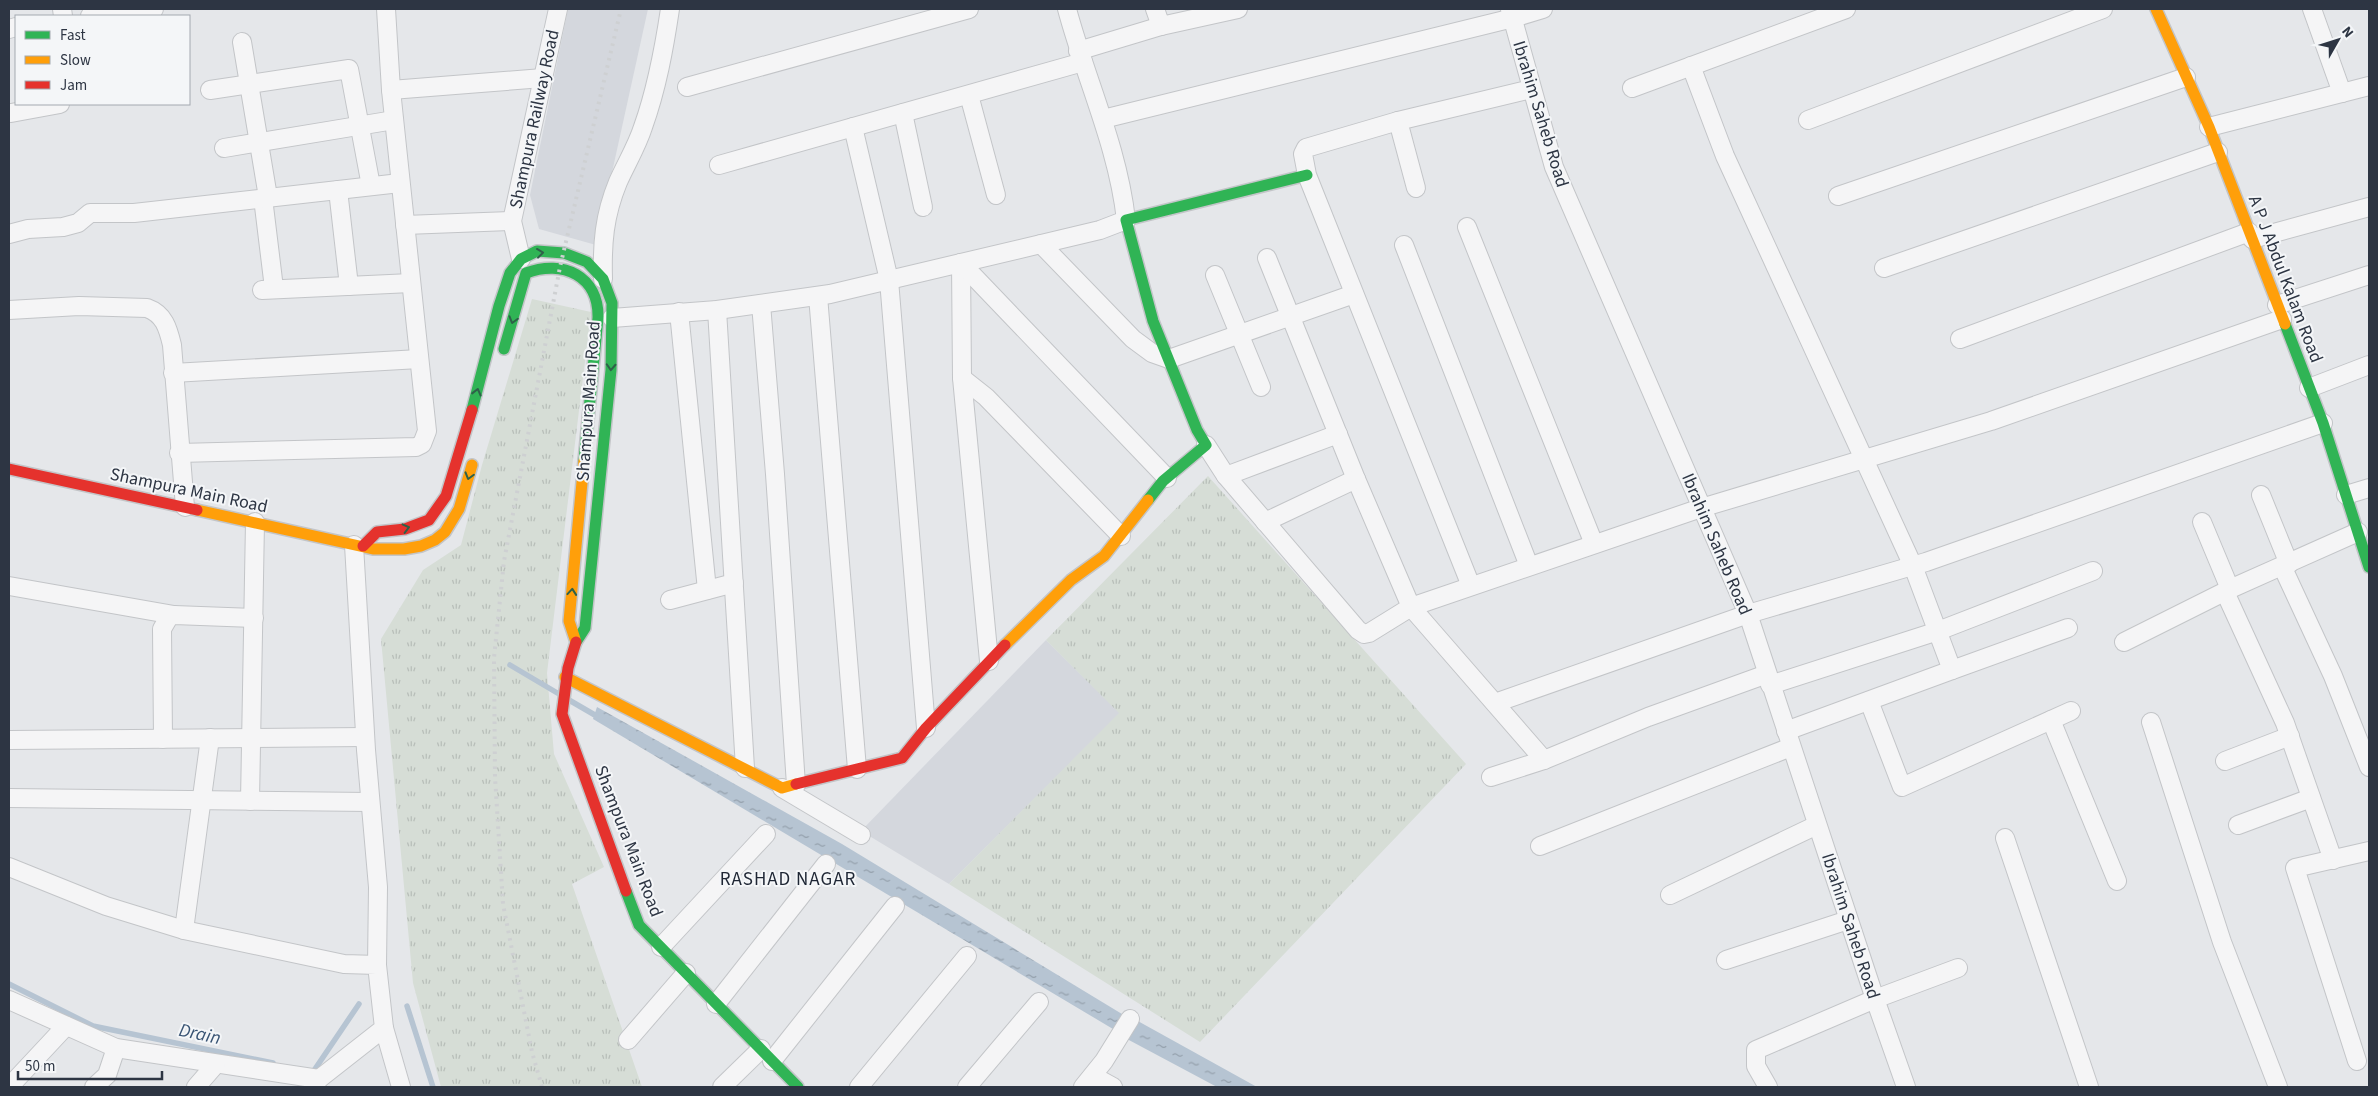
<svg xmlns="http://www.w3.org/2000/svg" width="2378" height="1096" font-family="'Source Sans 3',sans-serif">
<defs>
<pattern id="grass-tufts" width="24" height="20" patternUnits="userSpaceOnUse" patternTransform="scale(1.25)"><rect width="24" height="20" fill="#d6ddd6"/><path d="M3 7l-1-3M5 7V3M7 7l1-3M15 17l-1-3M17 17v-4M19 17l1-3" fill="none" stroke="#b8beb9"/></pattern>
<pattern id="water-ripples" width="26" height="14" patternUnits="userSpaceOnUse" patternTransform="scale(1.25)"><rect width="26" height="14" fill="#b6c4d2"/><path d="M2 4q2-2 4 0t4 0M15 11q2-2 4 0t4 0" fill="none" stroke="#94a0ac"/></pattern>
</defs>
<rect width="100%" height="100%" fill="#e5e7ea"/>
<g fill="#d4d7dd">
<path d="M 568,9 L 648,9 L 596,245 L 539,229 L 530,195 Z"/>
<path d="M 1046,640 L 1120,713 L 949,884 L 861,831 Z"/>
</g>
<g fill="url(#grass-tufts)">
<path d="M 532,299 L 591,312 L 547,673 L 554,754 L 604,867 L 572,884 L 642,1087 L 441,1087 L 413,983 L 381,639 L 423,570 L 461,545 L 482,465 Z"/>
<path d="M 1208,476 L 1466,764 L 1200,1042 L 949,884 L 1119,713 L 1046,640 Z"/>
</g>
<g fill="url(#water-ripples)">
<path d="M 597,707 L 842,844 L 1122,1014 L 1113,1029 L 593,719 Z"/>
<path d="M 1136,1020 L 1257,1087 L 1217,1087 L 1127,1039 Z"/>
</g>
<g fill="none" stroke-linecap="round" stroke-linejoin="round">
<g stroke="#b6c4d2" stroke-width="5.5">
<path d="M 510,665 L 559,694"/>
<path d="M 569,700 L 600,718"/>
<path d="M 9,984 L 93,1026 L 273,1063"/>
<path d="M 407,1006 L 433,1087"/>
<path d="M 309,1071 L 313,1072 L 359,1004"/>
</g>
<g stroke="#c3c5c8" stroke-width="20">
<g id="street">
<path d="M 62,9 L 63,16"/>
<path d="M 1155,9 L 1161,26"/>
<path d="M 1510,9 L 1554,167 L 1748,614 L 1875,999 L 1906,1087"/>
<path d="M 2312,9 L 2342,93"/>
<path d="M 90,16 L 154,9"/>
<path d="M 9,29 L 16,27"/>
<path d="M 242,42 L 268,197"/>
<path d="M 1078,51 L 1161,26 L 1238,9"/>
<path d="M 1691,66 L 1725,156 L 1913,566 L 1952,670 L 1786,731"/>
<path d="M 687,87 L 969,9"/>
<path d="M 1632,88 L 1846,9"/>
<path d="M 210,90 L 349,69 L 371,186"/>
<path d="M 391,90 L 543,78"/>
<path d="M 969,95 L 996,195"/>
<path d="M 11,113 L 60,104"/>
<path d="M 903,113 L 923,207"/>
<path d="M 1103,119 L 1513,18 L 1543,9"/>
<path d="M 1808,120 L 2103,9"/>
<path d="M 1398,121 L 1416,188"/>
<path d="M 853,127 L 889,280 L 926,728"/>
<path d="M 2209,127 L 2369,86"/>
<path d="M 224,148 L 394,120"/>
<path d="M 719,165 L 1083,62"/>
<path d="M 338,190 L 349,286"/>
<path d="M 1838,196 L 2186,77"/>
<path d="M 263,198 L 273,280"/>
<path d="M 405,225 L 512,221"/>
<path d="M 1467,227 L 1594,544"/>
<path d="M 9,234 L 28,229 L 63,227 L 78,223 L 90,213 L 134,213 L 400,183"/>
<path d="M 2252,239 L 2369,207"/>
<path d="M 1041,244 L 1133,339 L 1152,353 L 1169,359 L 1354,294"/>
<path d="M 1404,245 L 1529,566"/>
<path d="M 521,259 L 512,221 L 558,9"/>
<path d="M 961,263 L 962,378 L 989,661"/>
<path d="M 961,263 L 1167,478"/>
<path d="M 1884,268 L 2218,152"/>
<path d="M 1215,275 L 1261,387"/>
<path d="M 603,279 C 602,244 604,216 618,182 C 626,164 637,146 643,127 C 657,88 664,49 670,9"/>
<path d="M 262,290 L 411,283"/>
<path d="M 818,296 L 857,769"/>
<path d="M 761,304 L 775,474 L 796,785"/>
<path d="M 2277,305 L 2369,275"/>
<path d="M 9,310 L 79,306 L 147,308 C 164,314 168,328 172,345 L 185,507"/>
<path d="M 717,310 L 745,768"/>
<path d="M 679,312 L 707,590"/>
<path d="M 612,318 L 717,310 L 830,294 L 1100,230 L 1126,220 C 1118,147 1086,80 1067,9"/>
<path d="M 1960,339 L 2249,232"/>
<path d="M 173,373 L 419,359"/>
<path d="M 962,378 L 986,397 L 1121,536"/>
<path d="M 2309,388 L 2369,365"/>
<path d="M 1206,445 L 1226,476 L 1358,630 L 1364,634 L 1369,633 L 1411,607 L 1356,479 L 1267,258"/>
<path d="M 179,453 L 416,447 L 422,444 L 427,431 L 391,90 L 386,9"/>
<path d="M 1226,476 L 1338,434"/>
<path d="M 2261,495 L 2289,564"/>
<path d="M 2346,495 L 2369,488"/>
<path d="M 1265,522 L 1356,479"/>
<path d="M 2202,522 L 2230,589"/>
<path d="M 354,545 L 366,750 L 378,887 L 377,965"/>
<path d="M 2282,566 L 2333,676 L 2369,767"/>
<path d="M 9,586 L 174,615"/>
<path d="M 1471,586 L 1307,175 L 1303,154 L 1306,148 L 1398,121 L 1531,89"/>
<path d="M 2225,592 L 2285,723 L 2333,860"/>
<path d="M 670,600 L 734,583"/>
<path d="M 2124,642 L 2230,589 L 2358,532"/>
<path d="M 1952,670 L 2068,628"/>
<path d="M 1770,685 L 1938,631 L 2093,571"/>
<path d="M 1869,701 L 1902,787 L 2071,711"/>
<path d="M 1495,703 L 1748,614 L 1926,562 L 2323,423"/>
<path d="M 2051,720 L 2117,881"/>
<path d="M 2151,722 L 2222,942 L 2278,1087"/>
<path d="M 163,739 L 162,629 L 169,617 L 174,615 L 254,618"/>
<path d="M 9,740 L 365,737"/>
<path d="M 1544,760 L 1411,607 L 1701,508 L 1991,421 L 2282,319"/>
<path d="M 2225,761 L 2290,736"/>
<path d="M 1491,777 L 1544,760 L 1648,717 L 1767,674"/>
<path d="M 782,788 L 861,835"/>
<path d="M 9,798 L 370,802"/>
<path d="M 250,801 L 255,522"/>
<path d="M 2238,825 L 2311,798"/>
<path d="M 2005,838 L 2089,1087"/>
<path d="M 1540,846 L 1791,747"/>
<path d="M 9,867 L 106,906 L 184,930 L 344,964 L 377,965 L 384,1028 L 319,1079"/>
<path d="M 1670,895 L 1817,825"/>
<path d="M 184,930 L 210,738"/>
<path d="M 661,947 L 766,834"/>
<path d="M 1726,960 L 1848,920"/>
<path d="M 9,1000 L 116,1048 L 319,1079 L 312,1087"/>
<path d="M 716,1004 L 826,864"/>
<path d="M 384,1028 L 401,1087"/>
<path d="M 628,1040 L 686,973"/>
<path d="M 772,1061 L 895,906"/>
<path d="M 2357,1061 L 2295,868 L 2369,851"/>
<path d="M 1093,1076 L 1113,1087"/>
<path d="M 9,1087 L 66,1026"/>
<path d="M 94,1087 L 107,1075 L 116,1048"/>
<path d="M 196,1087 L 216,1064"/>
<path d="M 722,1087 L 761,1049"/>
<path d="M 859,1087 L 967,956"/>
<path d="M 967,1087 L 1039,1002"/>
<path d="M 1083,1087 L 1104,1061 L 1130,1019"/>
<path d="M 1768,1087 L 1756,1066 L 1756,1050 L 1875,999 L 1958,968"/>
</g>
</g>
<g stroke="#c3c5c8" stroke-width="14">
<g id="fast">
<path d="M 2285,324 L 2323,423 L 2369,567"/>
<path d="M 504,349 L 526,273 C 563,259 599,276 598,318 L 584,461"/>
<path d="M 472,410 L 499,306 L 510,273 L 521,259 L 537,251 L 564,253 L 587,262 L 603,279 L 612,303 L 611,370 L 585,628 L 576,642"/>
<path d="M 1148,500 L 1163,481 L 1206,445 L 1197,430 L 1153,321 L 1126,220 L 1307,175"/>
<path d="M 626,891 L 639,925 L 798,1087"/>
</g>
</g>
<g stroke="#c3c5c8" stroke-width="14">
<g id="slow">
<path d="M 2156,9 L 2209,127 L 2285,324"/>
<path d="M 197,510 L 373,549 L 404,549 L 421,546 L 435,540 L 445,532 L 459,509 L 472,465"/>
<path d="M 575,639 L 569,621 L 584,461"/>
<path d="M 1005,645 L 1071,580 L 1104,556 L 1148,500"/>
<path d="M 565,677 L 782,788 L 796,784"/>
</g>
</g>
<g stroke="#c3c5c8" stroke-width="14">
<g id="jam">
<path d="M 9,469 L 197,510"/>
<path d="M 363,546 L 377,532 L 405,529 L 429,520 L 446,496 L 472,410"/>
<path d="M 576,642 L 568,668 L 562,714 L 626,891"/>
<path d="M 796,784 L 902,758 L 926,728 L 1005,645"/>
</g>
</g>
<use href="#street" stroke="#f5f5f6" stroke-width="18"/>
<use href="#fast" stroke="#30b455" stroke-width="11"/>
<use href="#slow" stroke="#ff9f0a" stroke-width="11"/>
<use href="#jam" stroke="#e5322d" stroke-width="11"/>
<path stroke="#ced0d2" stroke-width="4" stroke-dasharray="2.5 5" stroke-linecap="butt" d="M 542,1087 L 532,1052 L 503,904 L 495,777 L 494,658 L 504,561 L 560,267 L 621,9"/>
</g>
<defs><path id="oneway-chevron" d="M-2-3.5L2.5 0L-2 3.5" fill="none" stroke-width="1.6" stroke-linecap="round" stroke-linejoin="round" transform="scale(1.25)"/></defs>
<g stroke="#2e6149">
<use href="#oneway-chevron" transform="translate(540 253) rotate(-7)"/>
<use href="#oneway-chevron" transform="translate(513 320) rotate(106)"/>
<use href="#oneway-chevron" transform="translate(611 367) rotate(93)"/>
<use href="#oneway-chevron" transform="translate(477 392) rotate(-76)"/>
<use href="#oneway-chevron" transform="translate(469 476) rotate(106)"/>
<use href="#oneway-chevron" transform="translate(406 528) rotate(-14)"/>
<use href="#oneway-chevron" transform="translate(572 592) rotate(-85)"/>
</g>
<g text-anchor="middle" stroke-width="4" stroke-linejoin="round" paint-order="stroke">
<g font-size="18" fill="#2d3543" stroke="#f4f6f8">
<text transform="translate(1541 114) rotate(73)" y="6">Ibrahim Saheb Road</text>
<text transform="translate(534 119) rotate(-78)" y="6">Shampura Railway Road</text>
<text transform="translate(2286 279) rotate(69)" y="6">A P J Abdul Kalam Road</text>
<text transform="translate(588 401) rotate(-86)" y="6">Shampura Main Road</text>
<text transform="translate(189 490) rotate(12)" y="6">Shampura Main Road</text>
<text transform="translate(1717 544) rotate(67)" y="6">Ibrahim Saheb Road</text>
<text transform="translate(629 841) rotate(69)" y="6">Shampura Main Road</text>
<text transform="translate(1851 926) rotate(72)" y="6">Ibrahim Saheb Road</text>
</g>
<g font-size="19" letter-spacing="1" fill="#1e2634" stroke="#f4f6f8">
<text x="788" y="885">RASHAD NAGAR</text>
</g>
<g font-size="19" font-style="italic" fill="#395474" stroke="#f4f6f8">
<text transform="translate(200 1033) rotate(12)" y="7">Drain</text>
</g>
</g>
<rect width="2378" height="1096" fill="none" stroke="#2d3543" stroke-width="20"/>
<rect x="15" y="15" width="175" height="90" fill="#f4f6f8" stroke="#a4a9b0"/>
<rect x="25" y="31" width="25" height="8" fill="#30b455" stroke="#a4a9b0"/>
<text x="60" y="40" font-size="15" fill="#2d3543">Fast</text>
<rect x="25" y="56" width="25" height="8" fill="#ff9f0a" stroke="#a4a9b0"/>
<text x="60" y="65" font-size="15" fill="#2d3543">Slow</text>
<rect x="25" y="81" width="25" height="8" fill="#e5322d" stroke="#a4a9b0"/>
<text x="60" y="90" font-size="15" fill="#2d3543">Jam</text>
<g transform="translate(2338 40) rotate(51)" stroke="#f4f6f8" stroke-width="4" paint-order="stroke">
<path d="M0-4L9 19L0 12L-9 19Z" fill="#2d3543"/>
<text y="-8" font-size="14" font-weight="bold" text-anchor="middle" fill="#2d3543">N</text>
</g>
<path d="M18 1071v8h144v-8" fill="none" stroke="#2d3543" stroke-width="2.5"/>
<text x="25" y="1071" font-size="15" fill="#2d3543" stroke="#f4f6f8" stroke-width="4" paint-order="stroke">50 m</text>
</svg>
